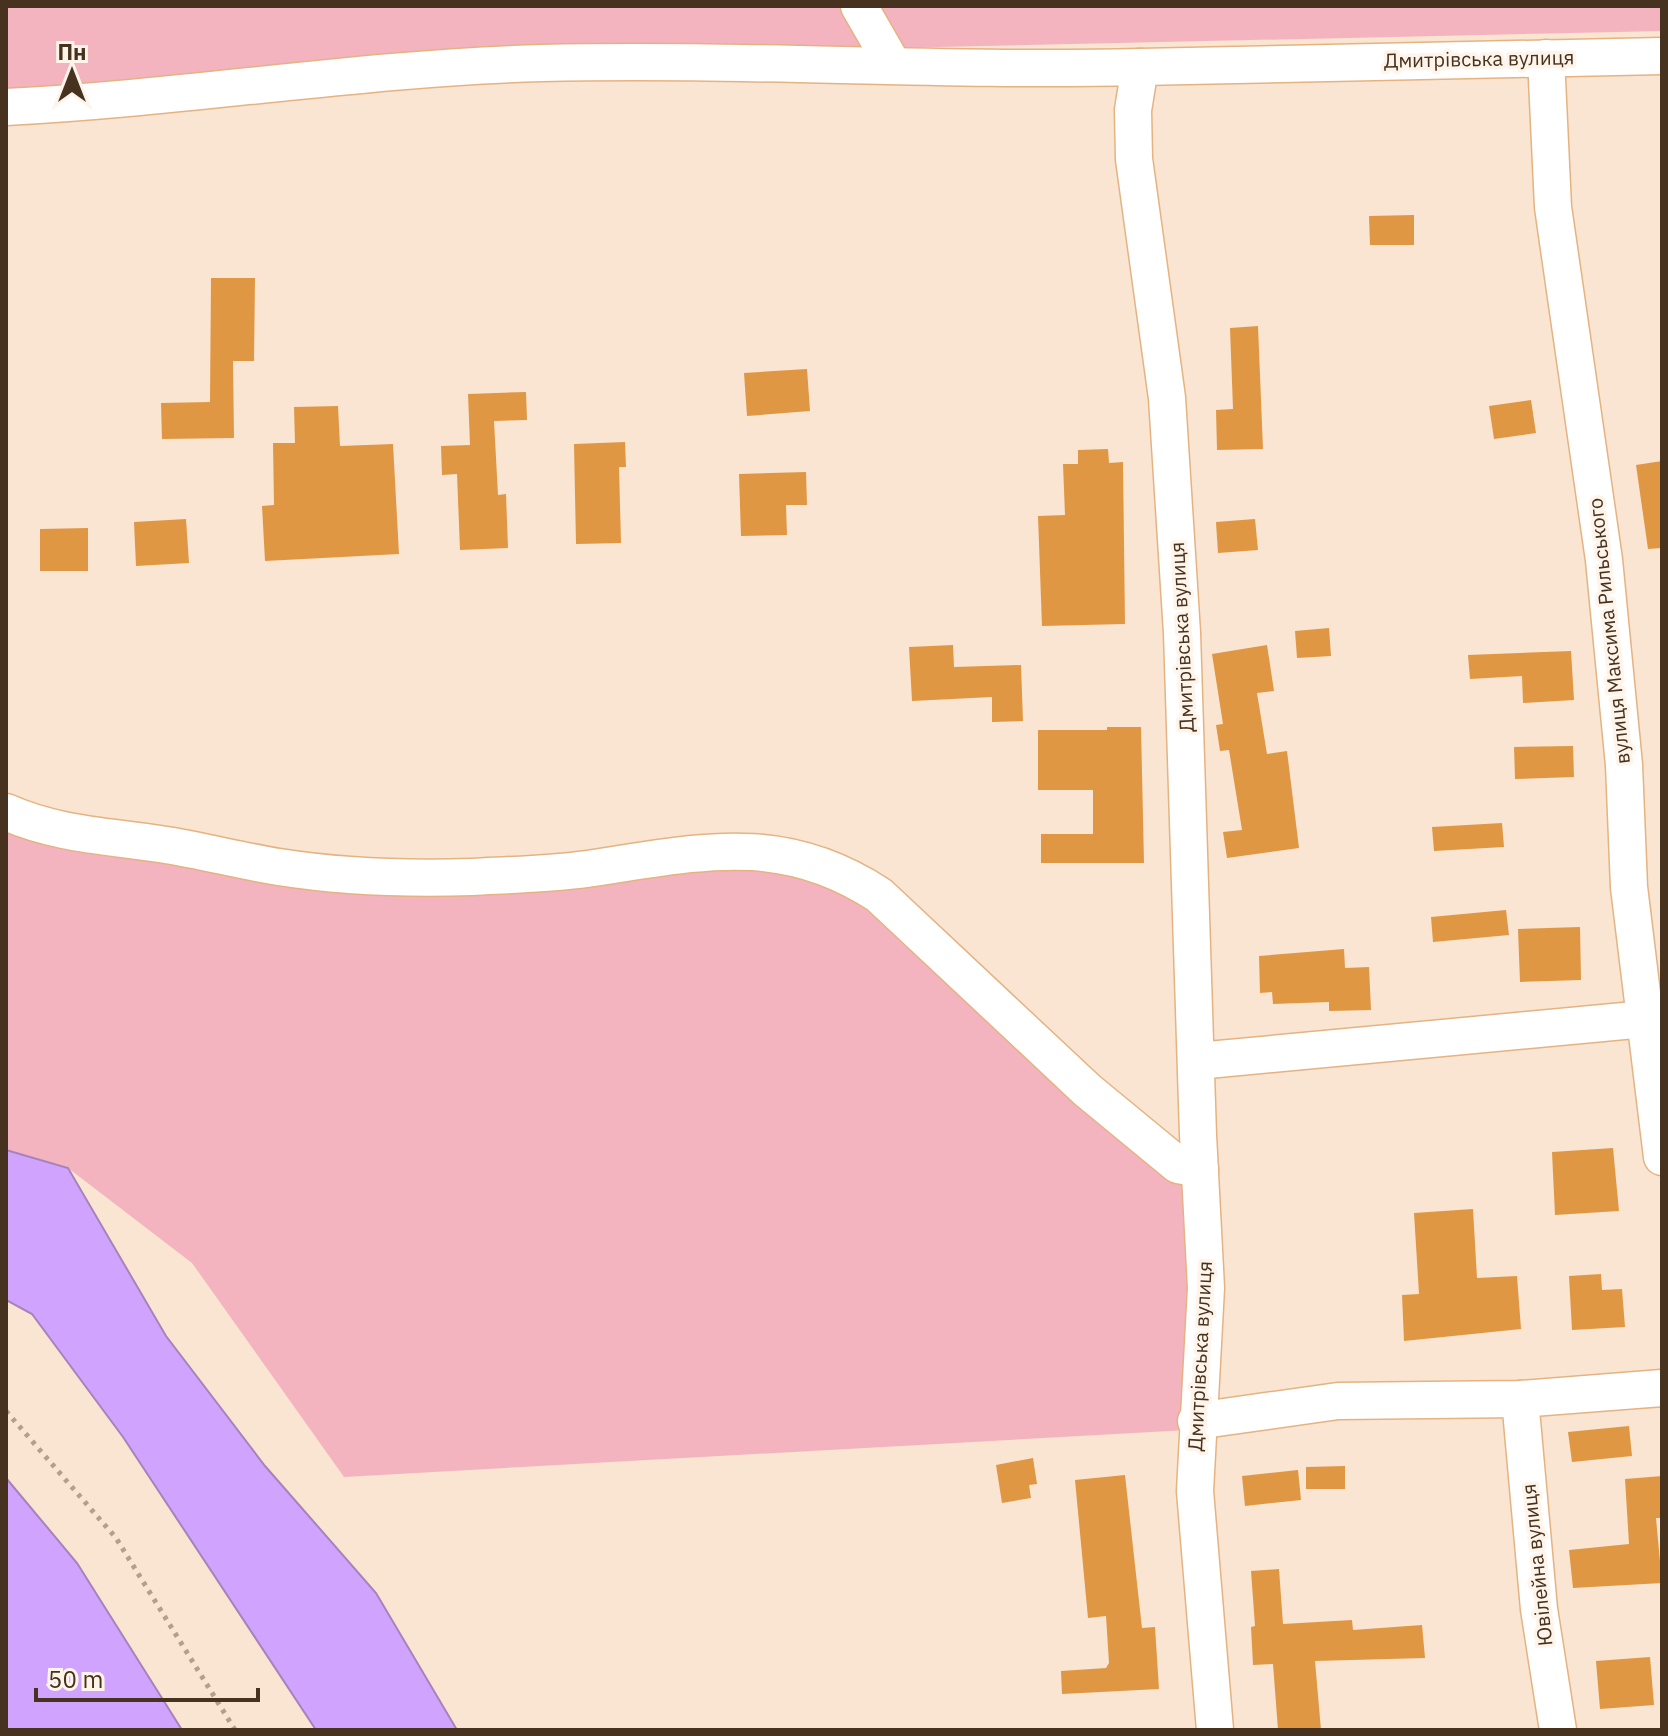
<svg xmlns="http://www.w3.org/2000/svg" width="1668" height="1736" font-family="'IBM Plex Sans',sans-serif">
<rect width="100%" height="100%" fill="#f9e5d1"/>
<g fill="#f3b4c0">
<path d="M 6,6 L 1662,6 L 1662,31 L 845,49 L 6,90 Z"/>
<path d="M 6,829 L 259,876 L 767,860 L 860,894 L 995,1021 L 1058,1089 L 1130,1149 L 1188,1179 L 1188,1430 L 344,1477 L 192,1263 L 68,1168 L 6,1150 Z"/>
</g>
<g fill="#d0a4fe" stroke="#a782bb" stroke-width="2">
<path d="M 6,1150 L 68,1168 L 166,1336 L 265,1466 L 376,1593 L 457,1730 L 316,1730 L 123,1437 L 32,1314 L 6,1300 Z"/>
<path d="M 6,1478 L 77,1563 L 182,1730 L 6,1730 Z"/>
</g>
<g fill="#e09744">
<path d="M 1414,215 L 1414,245 L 1370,245 L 1369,216 Z"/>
<path d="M 211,278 L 255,278 L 254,361 L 233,361 L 234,438 L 162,439 L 161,403 L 210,402 Z"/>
<path d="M 1258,326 L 1263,449 L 1217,450 L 1216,410 L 1233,409 L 1230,328 Z"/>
<path d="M 807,369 L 810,411 L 747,416 L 744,373 Z"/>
<path d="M 526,392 L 527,420 L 494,421 L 498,495 L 506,494 L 508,548 L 460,550 L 457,474 L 442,475 L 441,446 L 470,445 L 468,394 Z"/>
<path d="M 1531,400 L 1536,433 L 1494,439 L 1489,406 Z"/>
<path d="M 338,406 L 340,446 L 393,444 L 399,554 L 265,561 L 262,506 L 274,505 L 273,443 L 295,443 L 294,407 Z"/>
<path d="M 625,442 L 626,467 L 619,467 L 621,543 L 576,544 L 574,444 Z"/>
<path d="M 1108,449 L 1109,463 L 1123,462 L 1125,624 L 1042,626 L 1038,516 L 1065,515 L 1063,464 L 1078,464 L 1078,450 Z"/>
<path d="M 1662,461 L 1662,548 L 1648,549 L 1636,465 Z"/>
<path d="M 806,472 L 807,505 L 786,505 L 787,535 L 741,536 L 739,474 Z"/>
<path d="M 186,519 L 189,563 L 136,566 L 134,522 Z"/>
<path d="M 1255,519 L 1258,550 L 1218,553 L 1216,522 Z"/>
<path d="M 88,528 L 88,571 L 40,571 L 40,529 Z"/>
<path d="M 1329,628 L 1331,656 L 1297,658 L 1295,631 Z"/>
<path d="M 953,645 L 954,667 L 1021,665 L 1023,721 L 992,722 L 992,697 L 912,701 L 909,647 Z"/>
<path d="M 1267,645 L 1274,691 L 1257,693 L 1267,754 L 1287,751 L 1299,848 L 1227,858 L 1223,832 L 1242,830 L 1229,750 L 1220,751 L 1216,725 L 1223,724 L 1212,654 Z"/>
<path d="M 1571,651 L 1574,700 L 1523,703 L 1522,676 L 1470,679 L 1468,655 Z"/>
<path d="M 1107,727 L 1141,727 L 1144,863 L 1041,863 L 1041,834 L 1093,834 L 1093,790 L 1038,790 L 1038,730 L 1107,730 Z"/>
<path d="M 1573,746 L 1574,777 L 1515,779 L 1514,747 Z"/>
<path d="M 1502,823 L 1504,847 L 1434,851 L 1432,827 Z"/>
<path d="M 1506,910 L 1509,935 L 1433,942 L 1431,917 Z"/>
<path d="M 1580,927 L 1581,980 L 1520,982 L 1518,929 Z"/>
<path d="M 1344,949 L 1345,968 L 1369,967 L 1371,1010 L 1329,1011 L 1329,1002 L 1273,1004 L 1272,992 L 1260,993 L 1259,956 Z"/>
<path d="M 1613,1148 L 1619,1211 L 1555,1215 L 1552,1152 Z"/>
<path d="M 1473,1209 L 1477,1278 L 1517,1276 L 1521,1329 L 1404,1341 L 1402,1295 L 1419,1294 L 1414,1213 Z"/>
<path d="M 1601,1274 L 1602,1290 L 1622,1289 L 1625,1327 L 1572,1330 L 1569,1276 Z"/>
<path d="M 1629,1426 L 1632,1456 L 1572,1462 L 1568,1432 Z"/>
<path d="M 1033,1458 L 1037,1484 L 1029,1485 L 1031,1498 L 1002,1503 L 996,1465 Z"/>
<path d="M 1345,1466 L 1345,1489 L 1306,1489 L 1306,1467 Z"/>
<path d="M 1298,1470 L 1301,1500 L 1245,1506 L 1242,1476 Z"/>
<path d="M 1125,1475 L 1142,1628 L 1155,1627 L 1159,1689 L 1062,1694 L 1061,1671 L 1106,1668 L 1109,1663 L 1106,1616 L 1088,1618 L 1075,1480 Z"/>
<path d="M 1662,1476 L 1662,1518 L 1656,1518 L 1662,1583 L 1573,1588 L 1569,1550 L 1629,1544 L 1625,1479 Z"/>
<path d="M 1279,1569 L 1283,1624 L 1352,1620 L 1353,1630 L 1422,1625 L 1425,1658 L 1315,1661 L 1321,1730 L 1278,1730 L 1273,1664 L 1253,1665 L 1251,1627 L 1255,1626 L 1251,1571 Z"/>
<path d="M 1650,1657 L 1654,1705 L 1600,1709 L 1596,1661 Z"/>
</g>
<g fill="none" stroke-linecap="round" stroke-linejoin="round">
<g stroke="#e5b381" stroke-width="39">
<g id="minor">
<path d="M 859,6 L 893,65"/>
<path d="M 1546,58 L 1553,207 L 1604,560 L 1624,765 L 1629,887 L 1662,1157"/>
<path d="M 6,107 C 185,98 362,68 542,63 C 741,58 941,72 1140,67"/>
<path d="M 6,812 C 57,835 111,836 166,845 C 204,851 241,861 279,867 C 342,877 409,879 472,877 C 510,875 549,874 587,869 C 697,853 780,830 879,895 L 1087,1090 L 1178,1165 L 1200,1169"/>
<path d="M 1197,1061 L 1645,1019"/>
<path d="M 1520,1399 L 1539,1609 L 1558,1730"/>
<path d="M 1196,1421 L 1338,1401 L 1520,1399 L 1662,1388"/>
<path d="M 1215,1730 L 1195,1491 L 1206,1288 L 1198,1135 L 1182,633 L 1167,398 L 1134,159 L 1133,110 L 1140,67 L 1662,56"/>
</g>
</g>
<path stroke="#b39f8b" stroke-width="5" stroke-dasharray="4 6" stroke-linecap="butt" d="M 6,1411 L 116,1538 L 235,1730"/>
<use href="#minor" stroke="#fff" stroke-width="36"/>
</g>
<g text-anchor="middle" stroke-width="7" stroke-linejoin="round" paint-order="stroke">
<g font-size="20" fill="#46321e" stroke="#fef4ea">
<text transform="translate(1479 59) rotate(-1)" y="7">Дмитрівська вулиця</text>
<text transform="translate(1609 631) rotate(-96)" y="7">вулиця Максима Рильського</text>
<text transform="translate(1182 637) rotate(-93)" y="7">Дмитрівська вулиця</text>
<text transform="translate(1200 1356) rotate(-87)" y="7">Дмитрівська вулиця</text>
<text transform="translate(1537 1565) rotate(-96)" y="7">Ювілейна вулиця</text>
</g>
</g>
<rect width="1668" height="1736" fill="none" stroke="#46321e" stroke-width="16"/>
<g transform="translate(72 72)" stroke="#fef4ea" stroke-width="6" paint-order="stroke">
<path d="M0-6L14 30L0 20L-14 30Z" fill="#46321e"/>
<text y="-12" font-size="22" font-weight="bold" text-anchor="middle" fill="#46321e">Пн</text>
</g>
<path d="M36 1688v12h222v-12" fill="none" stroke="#46321e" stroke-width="4"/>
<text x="48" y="1688" font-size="24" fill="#46321e" stroke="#fef4ea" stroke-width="6" paint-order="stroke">50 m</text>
</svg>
